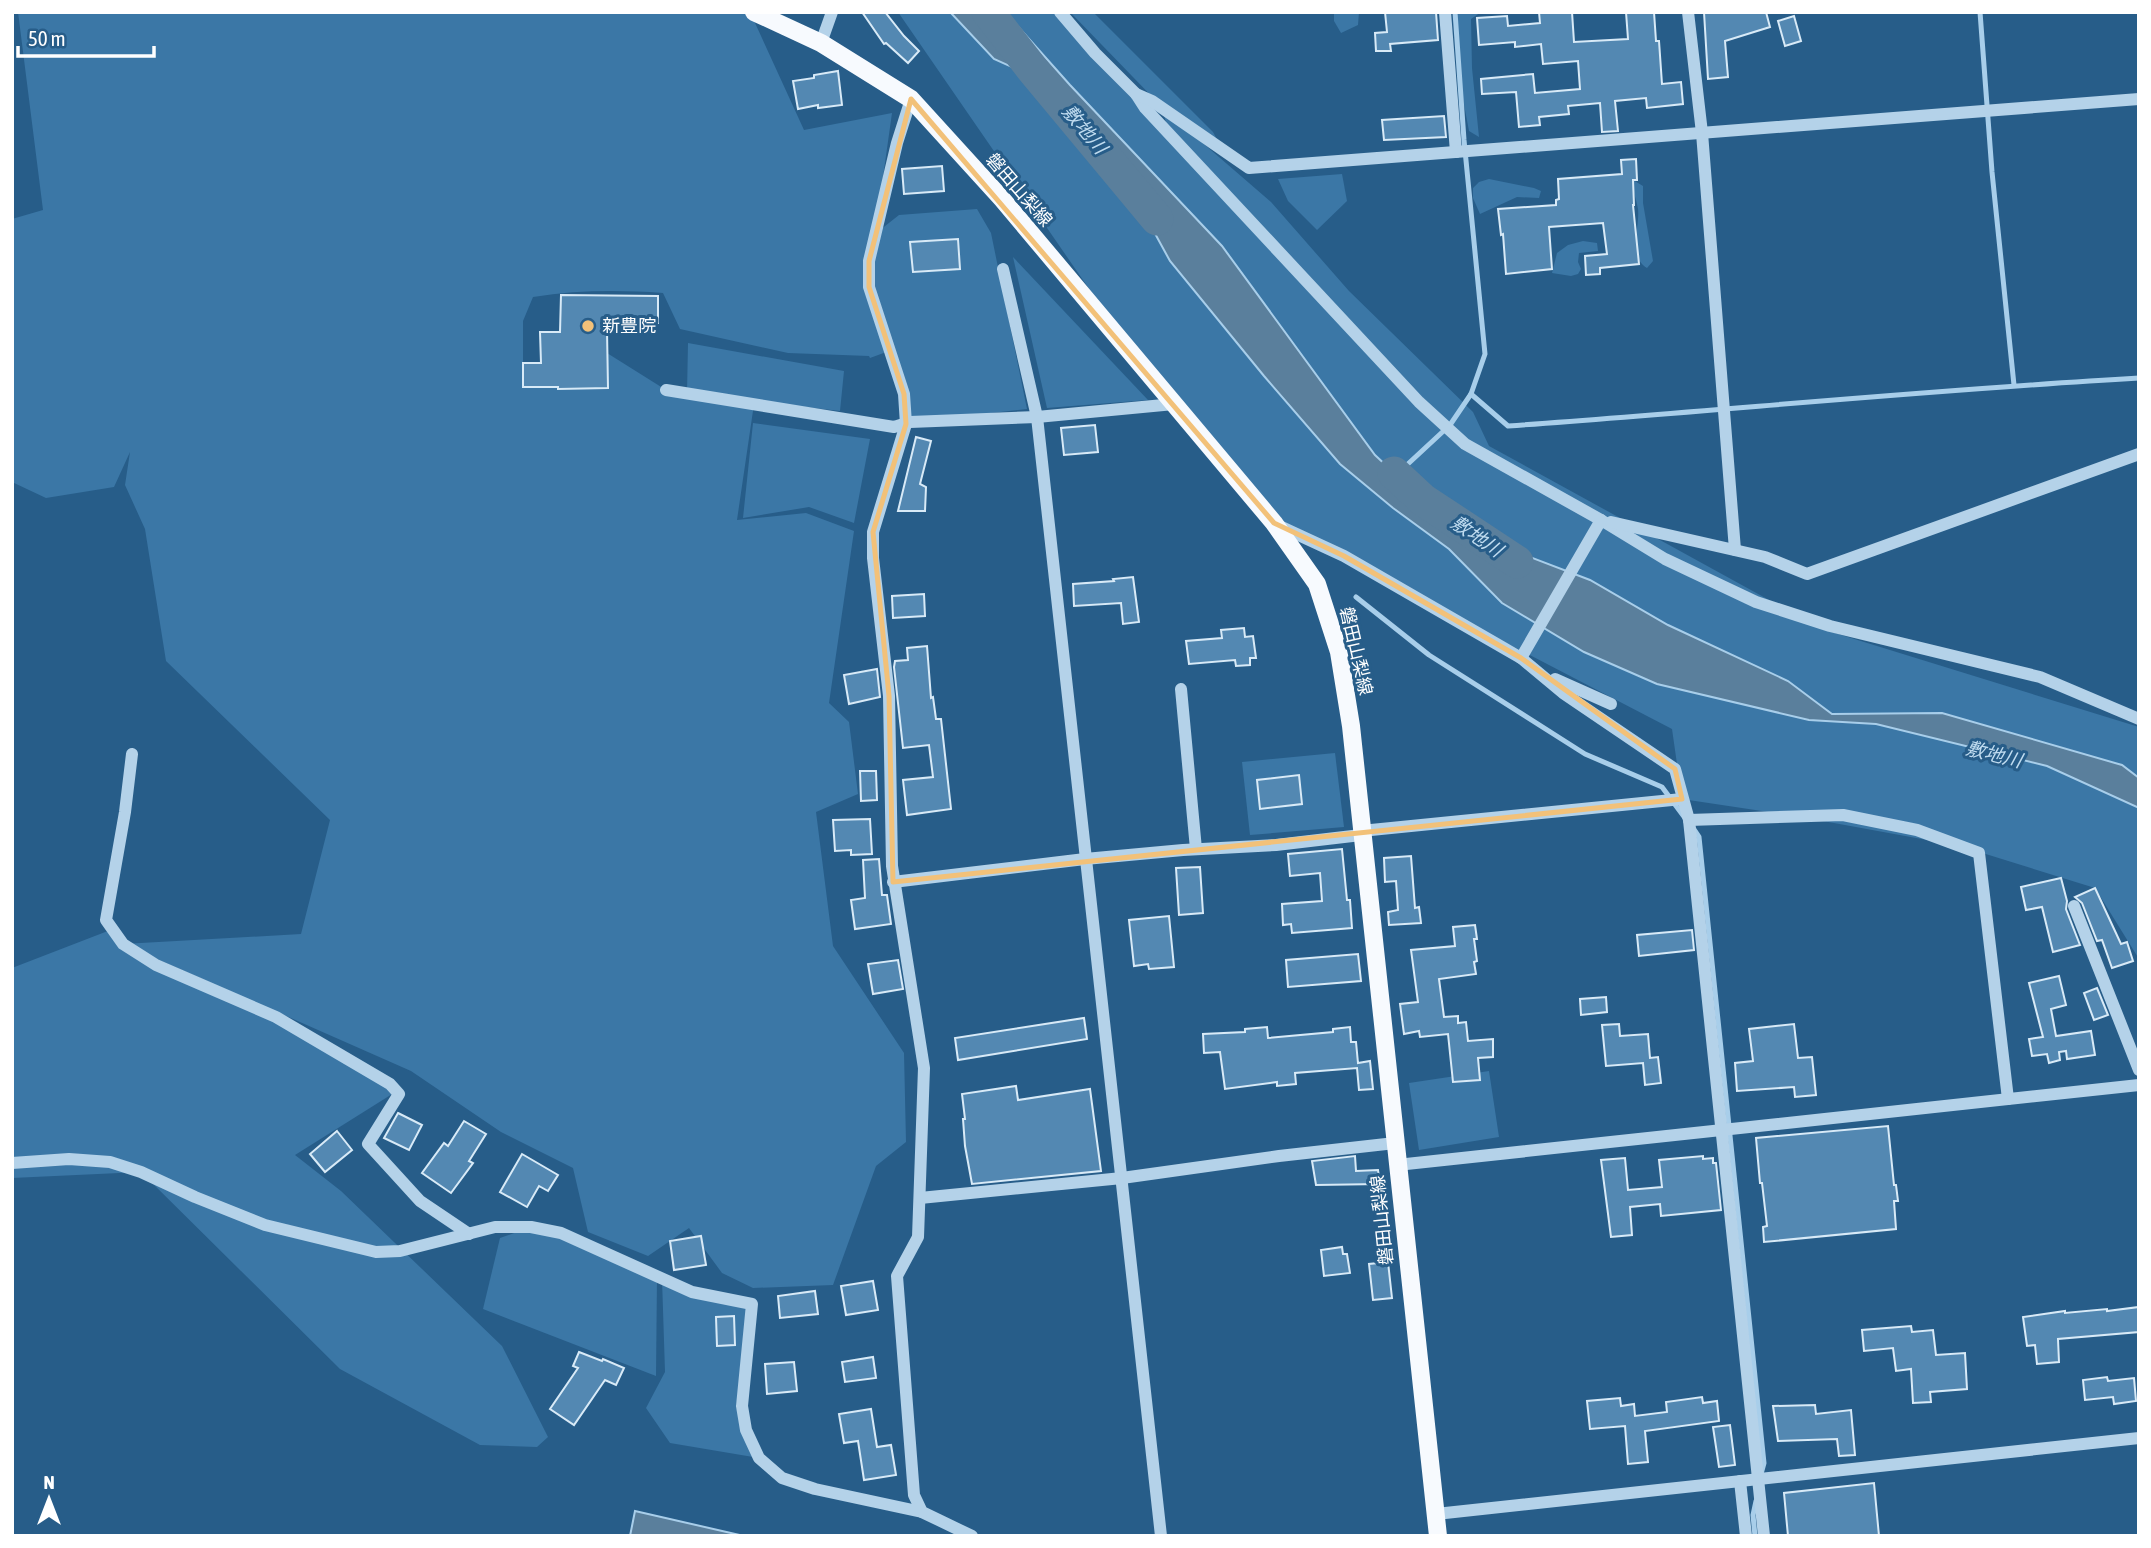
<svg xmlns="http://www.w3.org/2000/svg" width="2151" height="1548" font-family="'Asap Condensed','Noto Sans JP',sans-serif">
<rect width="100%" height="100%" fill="#275d89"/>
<g fill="#3b77a6">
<path d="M 18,12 L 750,12 L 804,130 L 892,113 L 875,234 L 899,215 L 977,209 L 991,233 L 1027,409 L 910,422 L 889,351 L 870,358 L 869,356 L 788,353 L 680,329 L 663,293 C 619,290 577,290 533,297 L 523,321 L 523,387 L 608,388 L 607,353 L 666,390 L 687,393 L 688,343 L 844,371 L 840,411 L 711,396 L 754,404 L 737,520 L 806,513 L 854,531 L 829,703 L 849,722 L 858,794 L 816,812 L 833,946 L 904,1053 L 906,1142 L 876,1166 L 833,1285 L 753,1288 L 722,1273 L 689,1228 L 648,1256 L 588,1232 L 573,1168 L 501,1132 L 411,1071 L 148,955 L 295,1028 L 397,1091 L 295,1155 L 341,1191 L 502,1346 L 548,1437 L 537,1447 L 480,1445 L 340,1369 L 141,1172 L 12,1178 L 12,968 L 113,929 L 123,944 L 301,934 L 330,820 L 166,661 L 145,529 L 125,485 L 130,452 L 114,487 L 46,498 L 12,482 L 12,219 L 43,210 Z"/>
<path d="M 898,12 L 1059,12 L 1167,127 L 1162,107 L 1070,12 L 1093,12 L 1213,132 L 1222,149 L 1168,113 L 1271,202 L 1349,291 L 1473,412 L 1489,446 L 1822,629 L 2139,727 L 2139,959 L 2095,888 L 1960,846 L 1801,817 L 1682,799 L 1672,729 L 1289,530 L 1143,367 Z"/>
<path d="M 1334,12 L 1359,12 L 1358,25 L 1341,33 L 1334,21 Z"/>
<path d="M 1459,12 L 1481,12 L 1471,19 L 1472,68 L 1479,137 L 1469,131 L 1459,78 L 1455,19 Z"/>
<path d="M 1342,174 L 1347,201 L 1317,230 L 1288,201 L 1278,179 Z"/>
<path d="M 1613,178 L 1633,180 L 1643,186 L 1643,203 L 1653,261 L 1647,268 C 1628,257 1640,226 1638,209 C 1637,203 1635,197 1634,192 L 1612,189 Z"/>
<path d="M 1489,179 L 1534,188 L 1541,191 L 1539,198 L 1517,197 L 1480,214 L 1473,198 L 1473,188 L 1479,182 Z"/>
<path d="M 1583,241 L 1597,243 L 1598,251 L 1579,253 L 1578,262 L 1581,269 L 1578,274 L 1571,276 L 1552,273 L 1557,253 L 1568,245 Z"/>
<path d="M 1013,257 L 1148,400 L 1047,408 Z"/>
<path d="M 753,423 L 870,439 L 854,523 L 809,507 L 743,518 Z"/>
<path d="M 1335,753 L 1344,827 L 1250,835 L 1242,762 Z"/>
<path d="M 1489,1071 L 1499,1137 L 1419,1150 L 1409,1083 Z"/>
<path d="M 531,1227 L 657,1276 L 656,1376 L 483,1309 L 500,1238 Z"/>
<path d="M 662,1279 L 751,1310 L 736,1407 L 759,1458 L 670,1443 L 646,1408 L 665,1372 Z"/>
</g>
<g fill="#5a7f9c" stroke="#a8ceea" stroke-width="2">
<path d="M 950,12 L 1005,12 L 1070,85 L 1222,246 L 1375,455 L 1423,500 L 1480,538 L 1590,580 L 1668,625 L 1788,681 L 1832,714 L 1942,713 L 2122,765 L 2139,778 L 2139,808 L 2047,766 L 1876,724 L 1809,720 L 1657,684 L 1584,652 L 1502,603 L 1449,549 L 1393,508 L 1340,464 L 1264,376 L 1170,261 L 1129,186 L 1041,80 L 994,59 Z"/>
<path d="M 635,1511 L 744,1536 L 630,1536 Z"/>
</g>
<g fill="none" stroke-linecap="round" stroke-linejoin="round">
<g stroke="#a8ceea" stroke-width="5">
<path d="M 1980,12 L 1992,172 L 2014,385"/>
<path d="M 1471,394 L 1508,426 C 1718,411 1928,390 2139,378"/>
<path d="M 1396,475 L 1450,425 L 1471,394 L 1485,354 L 1464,140 L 1455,12"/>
<path d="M 1356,597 L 1429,655 L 1585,754 L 1662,787 L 1685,818"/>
<path d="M 1693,828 L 1699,837 L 1764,1463 L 1761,1474"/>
<path d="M 1755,1536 L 1753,1515 L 1756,1501"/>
</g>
<g stroke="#5a7f9c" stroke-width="33">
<path d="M 988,12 L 1033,70 L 1157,219"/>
<path d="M 1394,473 L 1423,500 L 1517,562"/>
</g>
</g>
<g fill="#5388b2" stroke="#d8eaf7" stroke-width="2">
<path d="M 862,12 L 885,12 L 904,36 L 919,51 L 908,63 L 886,43 L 884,44 Z"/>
<path d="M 1385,12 L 1436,12 L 1438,40 L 1390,44 L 1391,51 L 1376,51 L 1375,33 L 1387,32 Z"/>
<path d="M 1539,12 L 1572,12 L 1574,42 L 1628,39 L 1626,12 L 1654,12 L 1656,41 L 1659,41 L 1662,84 L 1681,82 L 1683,104 L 1647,108 L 1646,98 L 1615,101 L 1618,131 L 1602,132 L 1600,103 L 1568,106 L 1569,114 L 1539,117 L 1540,125 L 1519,127 L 1516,92 L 1482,94 L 1481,79 L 1533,74 L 1535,93 L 1580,89 L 1578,61 L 1543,64 L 1541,44 L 1515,47 L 1515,42 L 1479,45 L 1477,18 L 1507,16 L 1508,26 L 1540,23 Z"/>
<path d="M 1704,12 L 1766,12 L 1770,27 L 1725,41 L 1728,77 L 1708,79 Z"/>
<path d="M 1794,16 L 1801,41 L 1785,46 L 1778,21 Z"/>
<path d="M 838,71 L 842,105 L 818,108 L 818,105 L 798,109 L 793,81 L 814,78 L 814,75 Z"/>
<path d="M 1444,116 L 1446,137 L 1384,140 L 1382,120 Z"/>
<path d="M 1636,159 L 1637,180 L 1633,180 L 1634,205 L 1633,205 L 1639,264 L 1600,268 L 1600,274 L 1586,275 L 1585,256 L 1607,254 L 1603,223 L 1549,227 L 1552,269 L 1506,274 L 1503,234 L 1501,235 L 1498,209 L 1556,205 L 1556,200 L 1559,199 L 1558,179 L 1622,174 L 1621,160 Z"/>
<path d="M 942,166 L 944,191 L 904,194 L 902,169 Z"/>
<path d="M 958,239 L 960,269 L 913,272 L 910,242 Z"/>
<path d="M 561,295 L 658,296 L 658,323 L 616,322 L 616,330 L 607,330 L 608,388 L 558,389 L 558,387 L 523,387 L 523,363 L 541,363 L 540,332 L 560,332 Z"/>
<path d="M 1095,425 L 1098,452 L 1064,455 L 1061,428 Z"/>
<path d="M 916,437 L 931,441 L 920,484 L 926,487 L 925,511 L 898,511 Z"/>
<path d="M 1133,577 L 1139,622 L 1123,624 L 1121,603 L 1074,606 L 1073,584 L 1114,581 L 1113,579 Z"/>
<path d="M 924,594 L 925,616 L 893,618 L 892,596 Z"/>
<path d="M 1244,628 L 1245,637 L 1253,636 L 1256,658 L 1250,658 L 1250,665 L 1236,666 L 1235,660 L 1189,664 L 1186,641 L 1222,638 L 1221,630 Z"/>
<path d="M 927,646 L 931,698 L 933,697 L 936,719 L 941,719 L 951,809 L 907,815 L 903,780 L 933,777 L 929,745 L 903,748 L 894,667 L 895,661 L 908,660 L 907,648 Z"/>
<path d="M 877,669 L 880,697 L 849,704 L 844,675 Z"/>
<path d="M 860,771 L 876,771 L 877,800 L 861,801 Z"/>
<path d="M 1299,775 L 1302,804 L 1260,809 L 1257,780 Z"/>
<path d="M 870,819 L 872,854 L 851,855 L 851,850 L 835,851 L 833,820 Z"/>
<path d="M 1342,849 L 1347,900 L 1350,900 L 1352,928 L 1292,933 L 1291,924 L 1283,925 L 1282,904 L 1322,901 L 1320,873 L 1290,876 L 1288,854 Z"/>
<path d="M 1411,856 L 1415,908 L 1419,907 L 1421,923 L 1389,925 L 1388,912 L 1398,910 L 1396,881 L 1385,882 L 1384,858 Z"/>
<path d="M 879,859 L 882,895 L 887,895 L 891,924 L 855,929 L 851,900 L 865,898 L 863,860 Z"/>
<path d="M 1200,867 L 1203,913 L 1179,915 L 1176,868 Z"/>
<path d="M 2061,878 L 2067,901 L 2066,909 L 2080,945 L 2053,952 L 2042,907 L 2026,910 L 2021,887 Z"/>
<path d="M 2095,888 L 2121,944 L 2127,942 L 2133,961 L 2112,968 L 2102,940 L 2097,941 L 2082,903 L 2075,897 Z"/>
<path d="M 1169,916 L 1174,967 L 1149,969 L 1148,964 L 1134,966 L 1129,920 Z"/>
<path d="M 1475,925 L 1477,939 L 1474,939 L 1477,961 L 1474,962 L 1476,974 L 1439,979 L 1444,1017 L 1458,1016 L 1458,1023 L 1466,1022 L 1468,1041 L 1493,1039 L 1493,1057 L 1478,1058 L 1480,1080 L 1453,1082 L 1448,1034 L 1420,1037 L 1419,1031 L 1404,1034 L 1400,1004 L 1418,1002 L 1411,950 L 1455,946 L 1453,927 Z"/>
<path d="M 1692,930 L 1694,950 L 1639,956 L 1637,935 Z"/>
<path d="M 1358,954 L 1361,981 L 1288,987 L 1286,960 Z"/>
<path d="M 898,960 L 903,989 L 873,994 L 868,964 Z"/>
<path d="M 2059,976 L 2066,1005 L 2051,1009 L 2056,1036 L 2091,1031 L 2095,1055 L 2067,1059 L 2066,1051 L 2059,1052 L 2060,1060 L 2049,1063 L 2047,1054 L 2032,1056 L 2029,1039 L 2043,1037 L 2029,983 Z"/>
<path d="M 2097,988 L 2108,1015 L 2094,1020 L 2084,993 Z"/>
<path d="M 1606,997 L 1607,1012 L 1581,1015 L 1580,999 Z"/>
<path d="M 1084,1018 L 1087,1039 L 958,1060 L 955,1038 Z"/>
<path d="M 1619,1024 L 1620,1036 L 1648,1034 L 1650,1058 L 1658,1057 L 1661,1083 L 1645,1085 L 1643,1063 L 1606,1066 L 1602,1025 Z"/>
<path d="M 1794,1024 L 1798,1058 L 1812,1057 L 1816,1095 L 1795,1097 L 1794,1087 L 1737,1091 L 1735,1063 L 1753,1061 L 1749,1029 Z"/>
<path d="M 1267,1027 L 1268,1038 L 1333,1032 L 1333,1029 L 1350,1027 L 1351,1042 L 1356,1042 L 1358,1063 L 1370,1061 L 1373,1089 L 1359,1090 L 1357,1068 L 1295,1073 L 1296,1084 L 1277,1086 L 1277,1082 L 1225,1089 L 1220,1052 L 1204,1053 L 1203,1034 L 1245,1032 L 1245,1029 Z"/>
<path d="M 1016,1086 L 1018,1100 L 1090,1089 L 1101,1171 L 972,1184 L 965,1146 L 963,1119 L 965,1119 L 962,1094 Z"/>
<path d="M 398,1113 L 422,1125 L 409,1150 L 384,1138 Z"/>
<path d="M 464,1121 L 486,1134 L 469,1161 L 473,1163 L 451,1193 L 422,1173 L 444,1143 L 448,1146 Z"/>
<path d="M 1888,1126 L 1894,1185 L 1896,1185 L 1898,1201 L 1894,1201 L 1896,1229 L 1764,1242 L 1763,1227 L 1767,1226 L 1762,1183 L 1760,1183 L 1756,1138 Z"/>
<path d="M 337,1131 L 352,1150 L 325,1172 L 310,1154 Z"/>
<path d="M 522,1154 L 558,1175 L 548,1191 L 539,1186 L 527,1207 L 500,1192 Z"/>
<path d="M 1355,1156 L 1356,1171 L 1378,1170 L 1380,1184 L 1316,1185 L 1312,1161 Z"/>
<path d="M 1703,1156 L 1703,1159 L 1713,1158 L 1713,1163 L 1716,1163 L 1721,1210 L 1661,1216 L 1660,1204 L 1630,1207 L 1632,1235 L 1611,1237 L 1601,1160 L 1625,1158 L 1628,1190 L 1662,1187 L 1659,1160 Z"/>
<path d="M 701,1236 L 706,1265 L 674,1270 L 670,1241 Z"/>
<path d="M 1342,1247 L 1343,1254 L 1347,1254 L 1350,1273 L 1324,1276 L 1321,1250 Z"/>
<path d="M 1388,1262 L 1392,1298 L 1373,1300 L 1369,1264 Z"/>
<path d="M 873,1281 L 878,1310 L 846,1315 L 841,1286 Z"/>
<path d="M 815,1291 L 818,1314 L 780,1318 L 778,1296 Z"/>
<path d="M 2139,1307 L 2139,1332 L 2058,1339 L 2059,1362 L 2037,1364 L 2035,1345 L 2027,1346 L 2023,1317 L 2065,1311 L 2065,1313 L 2107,1309 L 2107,1311 Z"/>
<path d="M 734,1316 L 735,1345 L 717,1346 L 716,1317 Z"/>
<path d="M 1911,1326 L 1912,1332 L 1933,1330 L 1936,1355 L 1965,1353 L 1967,1389 L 1930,1392 L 1931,1402 L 1913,1403 L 1911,1369 L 1896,1371 L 1893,1348 L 1864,1351 L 1862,1330 Z"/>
<path d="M 579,1352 L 602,1361 L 603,1359 L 624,1368 L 616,1385 L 605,1380 L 574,1425 L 550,1409 L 578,1368 L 573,1366 Z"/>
<path d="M 873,1357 L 876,1378 L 845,1382 L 842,1362 Z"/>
<path d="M 794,1362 L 797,1391 L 767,1394 L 765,1364 Z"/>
<path d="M 2107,1377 L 2108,1381 L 2134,1378 L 2136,1401 L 2114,1404 L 2113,1397 L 2085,1400 L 2083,1380 Z"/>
<path d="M 1702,1397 L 1703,1403 L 1717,1401 L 1719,1421 L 1645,1431 L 1648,1462 L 1628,1464 L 1625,1426 L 1590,1429 L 1587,1401 L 1620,1398 L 1621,1406 L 1634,1404 L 1635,1416 L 1667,1412 L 1666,1402 Z"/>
<path d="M 1815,1405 L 1816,1414 L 1851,1410 L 1855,1455 L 1839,1456 L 1837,1439 L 1778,1441 L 1773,1406 Z"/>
<path d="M 871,1409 L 877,1447 L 891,1445 L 896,1475 L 864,1480 L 858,1441 L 844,1443 L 839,1414 Z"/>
<path d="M 1730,1425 L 1735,1465 L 1719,1467 L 1713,1427 Z"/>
<path d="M 1874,1483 L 1879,1536 L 1788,1536 L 1784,1493 Z"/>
</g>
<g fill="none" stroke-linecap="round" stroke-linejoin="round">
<g stroke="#b4d2e9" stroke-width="12">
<path d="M 1060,12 L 1095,53 L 1136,94 L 1145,108 L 1419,402 L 1465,444 L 1601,520 L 1665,559 L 1756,602 L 1830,626 L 2040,677 L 2139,719"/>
<path d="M 1445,12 L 1456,152"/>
<path d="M 1688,12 L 1702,133 L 1735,550"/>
<path d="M 821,43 L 832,12"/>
<path d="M 1136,94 L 1152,101 L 1249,168 L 2139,99"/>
<path d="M 911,99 L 897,143 L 869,261 L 869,287 L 904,394 L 906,424 L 873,532 L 873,558 L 889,696 L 892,866 L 924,1068 L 918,1237 L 897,1276 L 914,1495 L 922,1512 L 972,1536"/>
<path d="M 1003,269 L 1037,417 L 1161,1536"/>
<path d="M 666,390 L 894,427 L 910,422 L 1037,417 L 1174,404"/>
<path d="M 1611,522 L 1765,557 L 1807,574 L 2139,454"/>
<path d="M 1277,525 L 1344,556 L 1521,658 L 1563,693 L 1675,769 L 1689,820 L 1764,1536"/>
<path d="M 1521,658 L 1601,520"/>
<path d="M 1555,679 L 1611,704"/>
<path d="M 1181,689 L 1196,849"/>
<path d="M 132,754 L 125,812 L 106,920 L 123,944 L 156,965 L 276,1017 L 390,1084 L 399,1094 L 368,1144 L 420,1201 L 469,1234"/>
<path d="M 1689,820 L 1843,815 L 1917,830 L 1979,853 L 2008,1099"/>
<path d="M 1361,831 L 1682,799"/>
<path d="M 893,882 L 1085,859 L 1183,850 L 1276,845 L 1361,835"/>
<path d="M 2074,906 L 2139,1070"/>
<path d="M 12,1163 L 69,1159 L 110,1162 L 141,1172 L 195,1197 L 265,1225 L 376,1252 L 400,1251 L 495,1227 L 531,1227 L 561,1233 L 692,1292 L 752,1304 L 742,1406 L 746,1430 L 759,1458 L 782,1478 L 815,1489 L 922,1512"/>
<path d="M 1397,1165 L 2139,1085"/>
<path d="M 920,1198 L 1122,1178 L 1279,1156 L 1395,1143"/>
<path d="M 1740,1481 L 1746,1536"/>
<path d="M 1436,1514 L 2139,1438"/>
</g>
<path stroke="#f7fafe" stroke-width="18" d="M 754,12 L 821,43 L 911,99 L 1002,199 L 1274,523 L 1317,584 L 1339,652 L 1351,726 L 1438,1536"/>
</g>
<path fill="none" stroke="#f2c179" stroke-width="5" stroke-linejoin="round" d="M 911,99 L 1274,523 L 1344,556 L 1521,658 L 1675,769 L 1682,799 L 893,882 L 889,696 L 873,532 L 906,424 L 904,394 L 869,287 L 869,261 Z"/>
<circle fill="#f2c179" stroke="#275d89" stroke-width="2.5" cx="588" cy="326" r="7"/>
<g text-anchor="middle" stroke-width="6" stroke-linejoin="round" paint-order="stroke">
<g font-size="18" fill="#fff" stroke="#275d89">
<text transform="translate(1019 190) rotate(49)" y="6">磐田山梨線</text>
<text transform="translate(1356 651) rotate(77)" y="6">磐田山梨線</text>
<text transform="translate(1382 1220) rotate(-96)" y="6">磐田山梨線</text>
</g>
<g font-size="18" fill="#fff" stroke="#275d89" text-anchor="start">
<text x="602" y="332">新豊院</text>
</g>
<g font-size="19" font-style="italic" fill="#c0dcf0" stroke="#275d89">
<text transform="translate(1085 129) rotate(50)" y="7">敷地川</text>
<text transform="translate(1477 536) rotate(34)" y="7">敷地川</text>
<text transform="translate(1994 754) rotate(14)" y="7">敷地川</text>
</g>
</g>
<rect width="2151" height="1548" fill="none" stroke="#ffffff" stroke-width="28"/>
<g transform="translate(49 1499)" stroke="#275d89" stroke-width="5" paint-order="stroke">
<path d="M0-5L12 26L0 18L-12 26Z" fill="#ffffff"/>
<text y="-10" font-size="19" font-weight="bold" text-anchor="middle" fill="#ffffff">N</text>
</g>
<path d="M18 46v10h136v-10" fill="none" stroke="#ffffff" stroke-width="3.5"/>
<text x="28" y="46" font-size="21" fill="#ffffff" stroke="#275d89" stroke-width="5" paint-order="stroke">50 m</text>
</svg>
